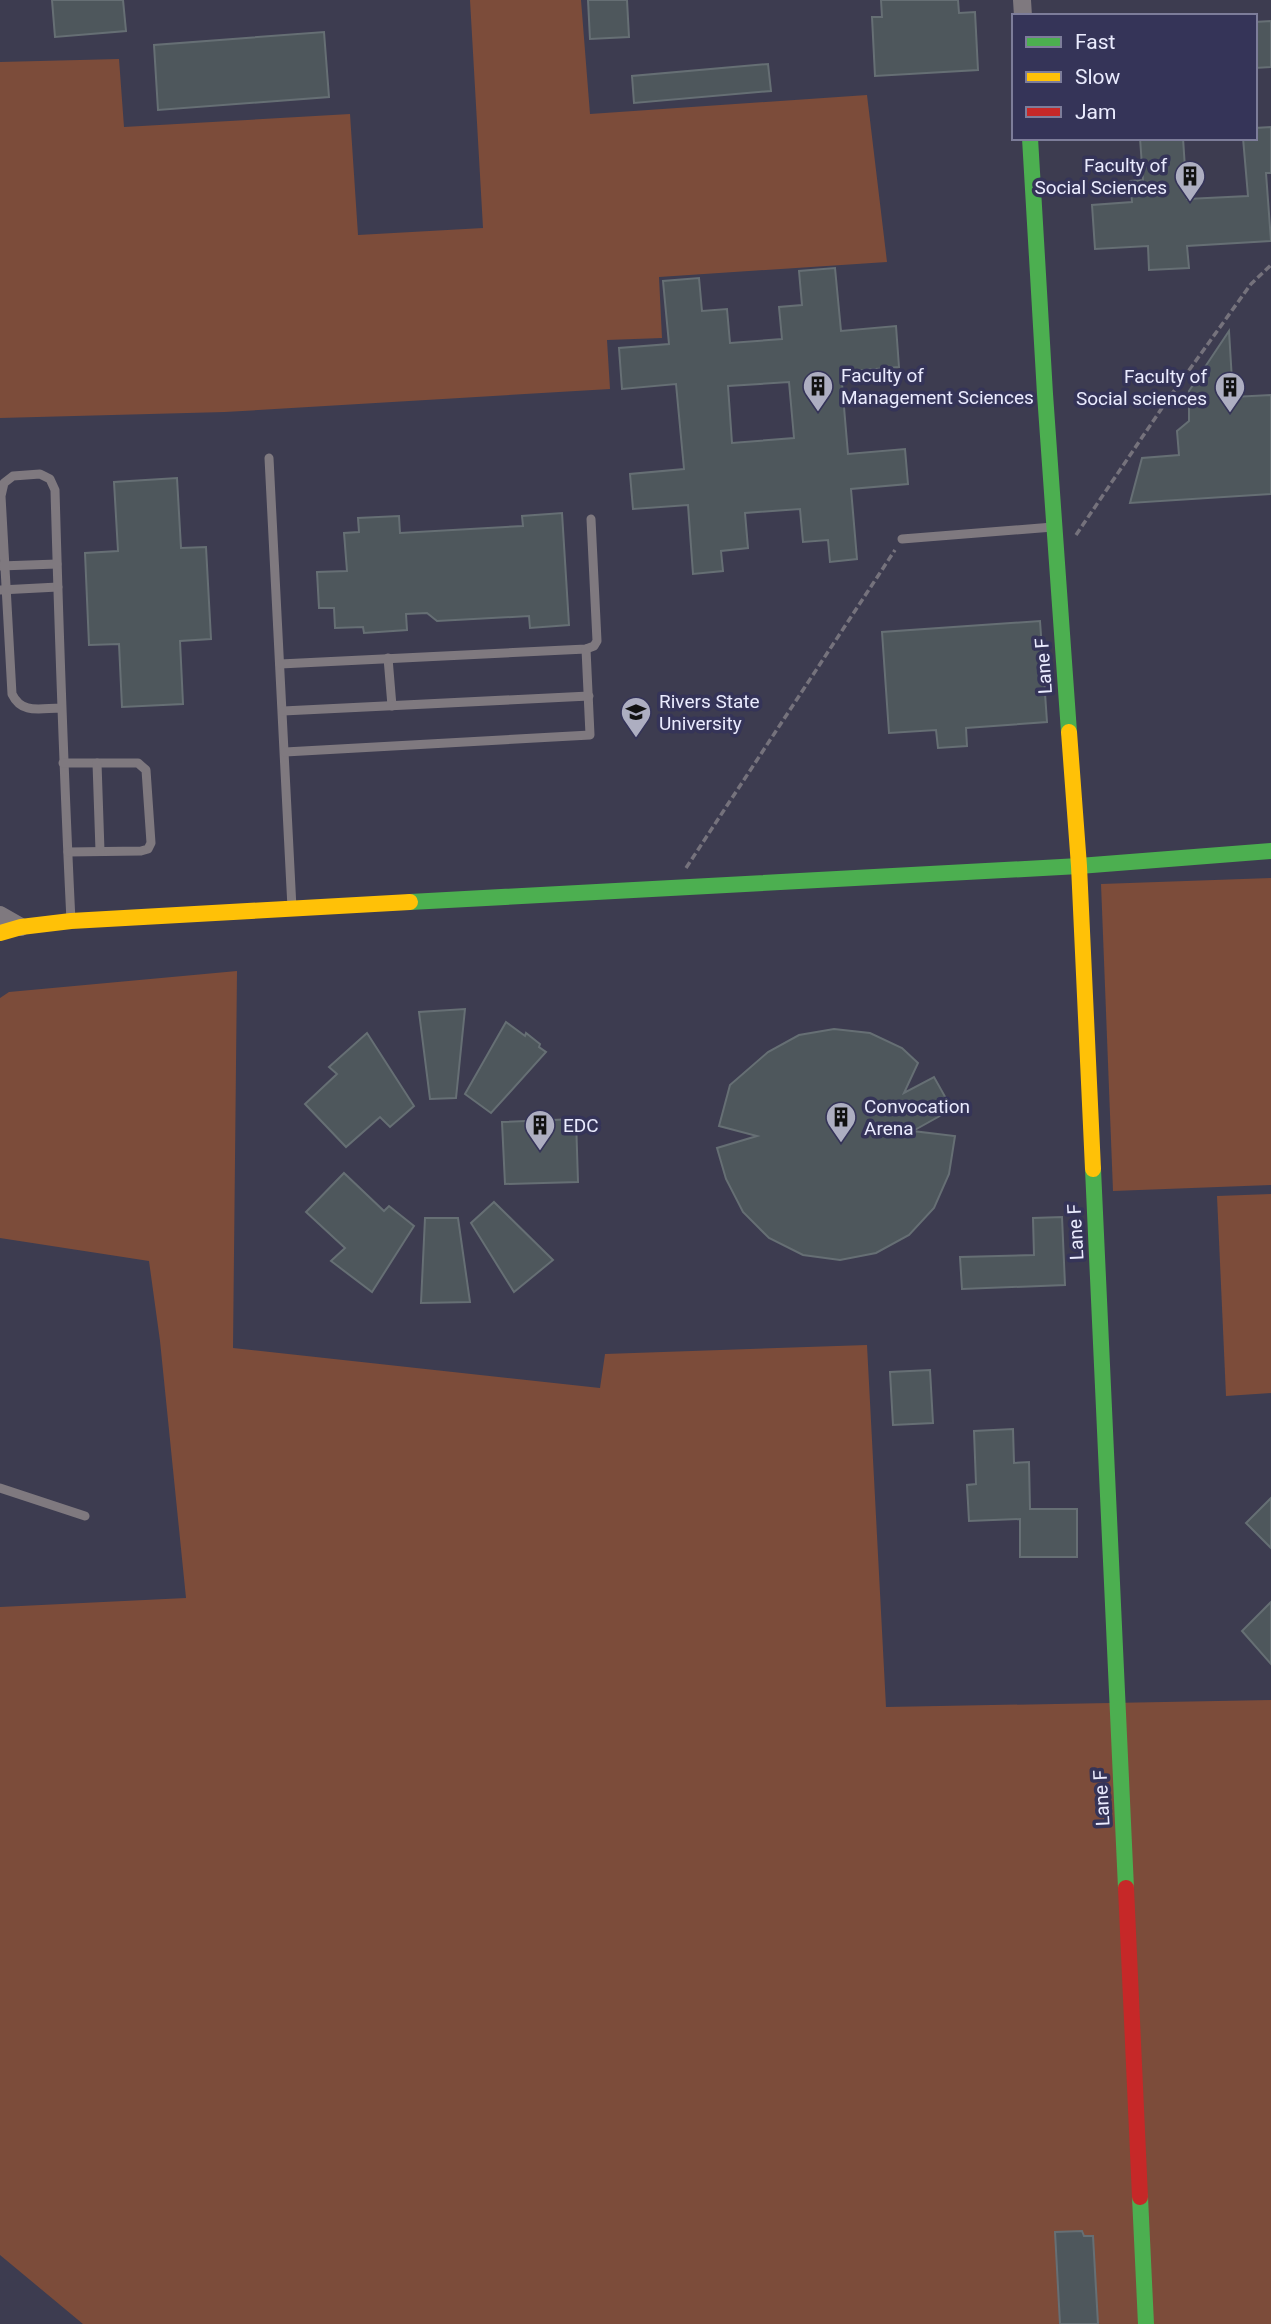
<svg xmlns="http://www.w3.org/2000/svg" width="1271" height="2324" font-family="Roboto,sans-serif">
<rect width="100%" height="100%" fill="#3d3c50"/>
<g fill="#7c4c3a">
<path d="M 470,0 L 581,0 L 590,114 L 867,95 L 887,262 L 659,277 L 662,338 L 607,340 L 610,389 L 225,412 L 0,418 L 0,62 L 119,59 L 124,127 L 350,114 L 358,235 L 483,228 Z"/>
<path d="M 1271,878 L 1271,1185 L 1113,1191 L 1101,884 Z"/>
<path d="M 237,971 L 233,1348 L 600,1388 L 605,1354 L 867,1345 L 886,1707 L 1271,1700 L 1271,2324 L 83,2324 L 0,2255 L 0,1607 L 186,1598 L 160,1341 L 149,1261 L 0,1238 L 0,998 L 9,992 Z"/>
<path d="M 1271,1194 L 1271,1393 L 1226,1396 L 1217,1196 Z"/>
</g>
<g fill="#4e575c" stroke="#666f74" stroke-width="2" fill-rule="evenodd">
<path d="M 52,0 L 123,0 L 126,31 L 55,37 Z"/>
<path d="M 588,0 L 627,0 L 629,37 L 590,39 Z"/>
<path d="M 881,0 L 958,0 L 959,13 L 975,12 L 978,70 L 875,76 L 872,17 L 882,17 Z"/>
<path d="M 1271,21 L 1271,67 L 1255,68 L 1255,22 Z"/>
<path d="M 324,32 L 329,97 L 158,110 L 154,45 Z"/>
<path d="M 768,64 L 771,91 L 634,103 L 632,76 Z"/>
<path d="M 1271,127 L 1271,173 L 1266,173 L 1271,241 L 1187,246 L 1189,268 L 1149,270 L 1148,246 L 1095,249 L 1092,205 L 1132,202 L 1130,181 L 1143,180 L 1140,138 L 1183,138 L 1187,199 L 1248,196 L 1243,138 L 1255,138 L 1255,128 Z"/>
<path d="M 835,268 L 841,331 L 896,326 L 899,367 L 841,372 L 848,454 L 905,449 L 908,484 L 851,489 L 857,559 L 830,562 L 828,540 L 803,542 L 800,509 L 745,513 L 748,548 L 721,551 L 723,571 L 693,574 L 688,505 L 633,509 L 630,474 L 684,469 L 676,384 L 622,389 L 619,348 L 669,344 L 663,281 L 699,278 L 702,311 L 727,309 L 730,343 L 782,339 L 779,307 L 802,305 L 799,271 ZM 789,382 L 794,438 L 732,443 L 728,386 Z"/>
<path d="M 1229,331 L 1233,397 L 1271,395 L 1271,494 L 1130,503 L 1142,458 L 1179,455 L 1177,431 L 1189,421 L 1189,391 Z"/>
<path d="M 177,478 L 181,548 L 206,547 L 211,639 L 180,641 L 183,704 L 122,707 L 119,644 L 89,645 L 85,553 L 118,551 L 114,482 Z"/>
<path d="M 562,513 L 569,625 L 530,628 L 529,616 L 437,621 L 427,613 L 406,614 L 407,630 L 364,633 L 363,627 L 335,628 L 334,608 L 319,608 L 317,572 L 347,571 L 344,533 L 359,532 L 358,518 L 399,516 L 400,533 L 523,526 L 522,516 Z"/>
<path d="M 1040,621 L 1047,722 L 966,728 L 967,746 L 938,748 L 936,730 L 889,733 L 882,632 Z"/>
<path d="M 465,1009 L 456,1098 L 430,1099 L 419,1012 Z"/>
<path d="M 506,1022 L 525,1036 L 526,1033 L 540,1044 L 539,1047 L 546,1052 L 491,1113 L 465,1094 Z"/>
<path d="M 834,1029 L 870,1033 L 902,1048 L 918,1063 L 904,1093 L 934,1077 L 952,1109 L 913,1131 L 955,1136 L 949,1174 L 934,1208 L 909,1235 L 876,1253 L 840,1260 L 803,1255 L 769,1238 L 743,1212 L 726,1179 L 717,1148 L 757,1136 L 719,1126 L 730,1085 L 768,1052 L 799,1035 Z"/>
<path d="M 367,1033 L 414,1106 L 390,1127 L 380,1117 L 346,1147 L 305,1104 L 337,1074 L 329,1067 Z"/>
<path d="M 576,1119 L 578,1182 L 505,1184 L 502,1122 Z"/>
<path d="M 344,1173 L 384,1211 L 389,1206 L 414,1226 L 372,1292 L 331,1261 L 345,1248 L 306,1212 Z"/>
<path d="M 494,1202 L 553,1260 L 514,1292 L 471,1223 Z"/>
<path d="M 1062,1217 L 1065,1285 L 962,1289 L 960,1257 L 1034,1255 L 1033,1218 Z"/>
<path d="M 425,1218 L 458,1218 L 470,1302 L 421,1303 Z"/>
<path d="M 930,1370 L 933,1423 L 893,1425 L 890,1372 Z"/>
<path d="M 1013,1429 L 1014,1463 L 1029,1462 L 1030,1509 L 1077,1509 L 1077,1557 L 1020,1557 L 1020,1519 L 969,1521 L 967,1485 L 976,1484 L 974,1431 Z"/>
<path d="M 1271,1498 L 1271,1548 L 1246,1523 Z"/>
<path d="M 1271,1602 L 1271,1664 L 1242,1631 Z"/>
<path d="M 1082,2231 L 1084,2236 L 1093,2236 L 1098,2324 L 1060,2324 L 1055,2232 Z"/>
</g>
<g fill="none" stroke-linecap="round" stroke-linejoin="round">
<g stroke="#75727c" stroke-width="3.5" stroke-dasharray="7 3.5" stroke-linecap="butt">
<path d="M 1076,535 L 1164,405 L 1251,284 L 1271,265"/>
<path d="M 686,868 L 895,550"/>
</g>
<g stroke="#7f797f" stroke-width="9">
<path d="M 269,458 L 292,908"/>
<path d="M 902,539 L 1053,527"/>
<path d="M 0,566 L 57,564"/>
<path d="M 0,590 L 58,587"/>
<path d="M 388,658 L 392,706"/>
<path d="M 280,664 L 586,649 L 594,646 L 597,641 L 591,519"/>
<path d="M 61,708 C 41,708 22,715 12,694 L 1,496 L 4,483 L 13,476 L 40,474 L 50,479 L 55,490 C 59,633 64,777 71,921"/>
<path d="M 283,711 L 589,696"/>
<path d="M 285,752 L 590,735 L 586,649"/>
<path d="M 63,763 L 138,763 L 146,770 L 151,843 L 148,849 L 141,851 L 68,852"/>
<path d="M 97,763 L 100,851"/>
<path d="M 0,1488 L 85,1516"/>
</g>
<g stroke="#7f797f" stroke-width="18">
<path d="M 1022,0 L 1023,16"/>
<path d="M 0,915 L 21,927"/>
</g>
<g stroke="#4caf50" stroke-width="16">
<path d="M 1030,138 L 1045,394 L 1069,732"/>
<path d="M 410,902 L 1079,866 L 1271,851"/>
<path d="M 1093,1169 L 1126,1888"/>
<path d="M 1140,2197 L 1146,2324"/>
</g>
<g stroke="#ffc107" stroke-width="16">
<path d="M 1069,732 L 1079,866 L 1093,1169"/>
<path d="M 0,933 L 21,927 L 71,921 L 410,902"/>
</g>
<path stroke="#c62828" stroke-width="16" d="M 1126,1888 L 1140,2197"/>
</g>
<defs>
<g id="building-pin" transform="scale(1.575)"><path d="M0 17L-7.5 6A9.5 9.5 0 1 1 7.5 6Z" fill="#adaec1" stroke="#353458"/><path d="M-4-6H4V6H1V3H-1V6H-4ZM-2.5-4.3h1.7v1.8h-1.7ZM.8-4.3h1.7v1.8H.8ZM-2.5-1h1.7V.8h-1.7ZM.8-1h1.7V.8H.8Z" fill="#111"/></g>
<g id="university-pin" transform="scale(1.575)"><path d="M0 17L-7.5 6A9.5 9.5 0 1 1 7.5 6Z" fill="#adaec1" stroke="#353458"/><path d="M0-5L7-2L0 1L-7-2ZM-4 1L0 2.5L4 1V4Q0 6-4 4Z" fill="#111"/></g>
</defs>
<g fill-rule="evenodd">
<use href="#building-pin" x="1190" y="176"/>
<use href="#building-pin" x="818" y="386"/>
<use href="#building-pin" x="1230" y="387"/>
<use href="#university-pin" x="636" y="712"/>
<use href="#building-pin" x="841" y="1117"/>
<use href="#building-pin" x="540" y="1125"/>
</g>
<g text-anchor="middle" stroke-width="7" stroke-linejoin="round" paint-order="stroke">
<g font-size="19" fill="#eaebfe" stroke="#353458" text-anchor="start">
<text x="1167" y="172" text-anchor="end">Faculty of<tspan x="1167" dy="22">Social Sciences</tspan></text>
<text x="841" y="382">Faculty of<tspan x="841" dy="22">Management Sciences</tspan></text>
<text x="1207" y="383" text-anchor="end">Faculty of<tspan x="1207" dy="22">Social sciences</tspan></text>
<text x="659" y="708">Rivers State<tspan x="659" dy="22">University</tspan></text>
<text x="864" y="1113">Convocation<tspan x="864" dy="22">Arena</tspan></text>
<text x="563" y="1132">EDC</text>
</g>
<g font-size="19" fill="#eaebfe" stroke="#353458">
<text transform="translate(1043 666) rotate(-94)" y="7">Lane F</text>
<text transform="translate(1075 1232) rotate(-93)" y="7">Lane F</text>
<text transform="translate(1101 1798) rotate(-93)" y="7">Lane F</text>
</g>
</g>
<rect x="1012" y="14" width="245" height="126" fill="#353458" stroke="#7d7d9a" stroke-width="2"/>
<rect x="1026" y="37" width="35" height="10" fill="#4caf50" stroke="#7d7d9a" stroke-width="2"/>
<text x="1075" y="49" font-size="21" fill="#eaebfe">Fast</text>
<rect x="1026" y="72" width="35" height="10" fill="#ffc107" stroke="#7d7d9a" stroke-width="2"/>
<text x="1075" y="84" font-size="21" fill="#eaebfe">Slow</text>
<rect x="1026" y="107" width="35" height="10" fill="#c62828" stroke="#7d7d9a" stroke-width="2"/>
<text x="1075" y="119" font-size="21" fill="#eaebfe">Jam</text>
</svg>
